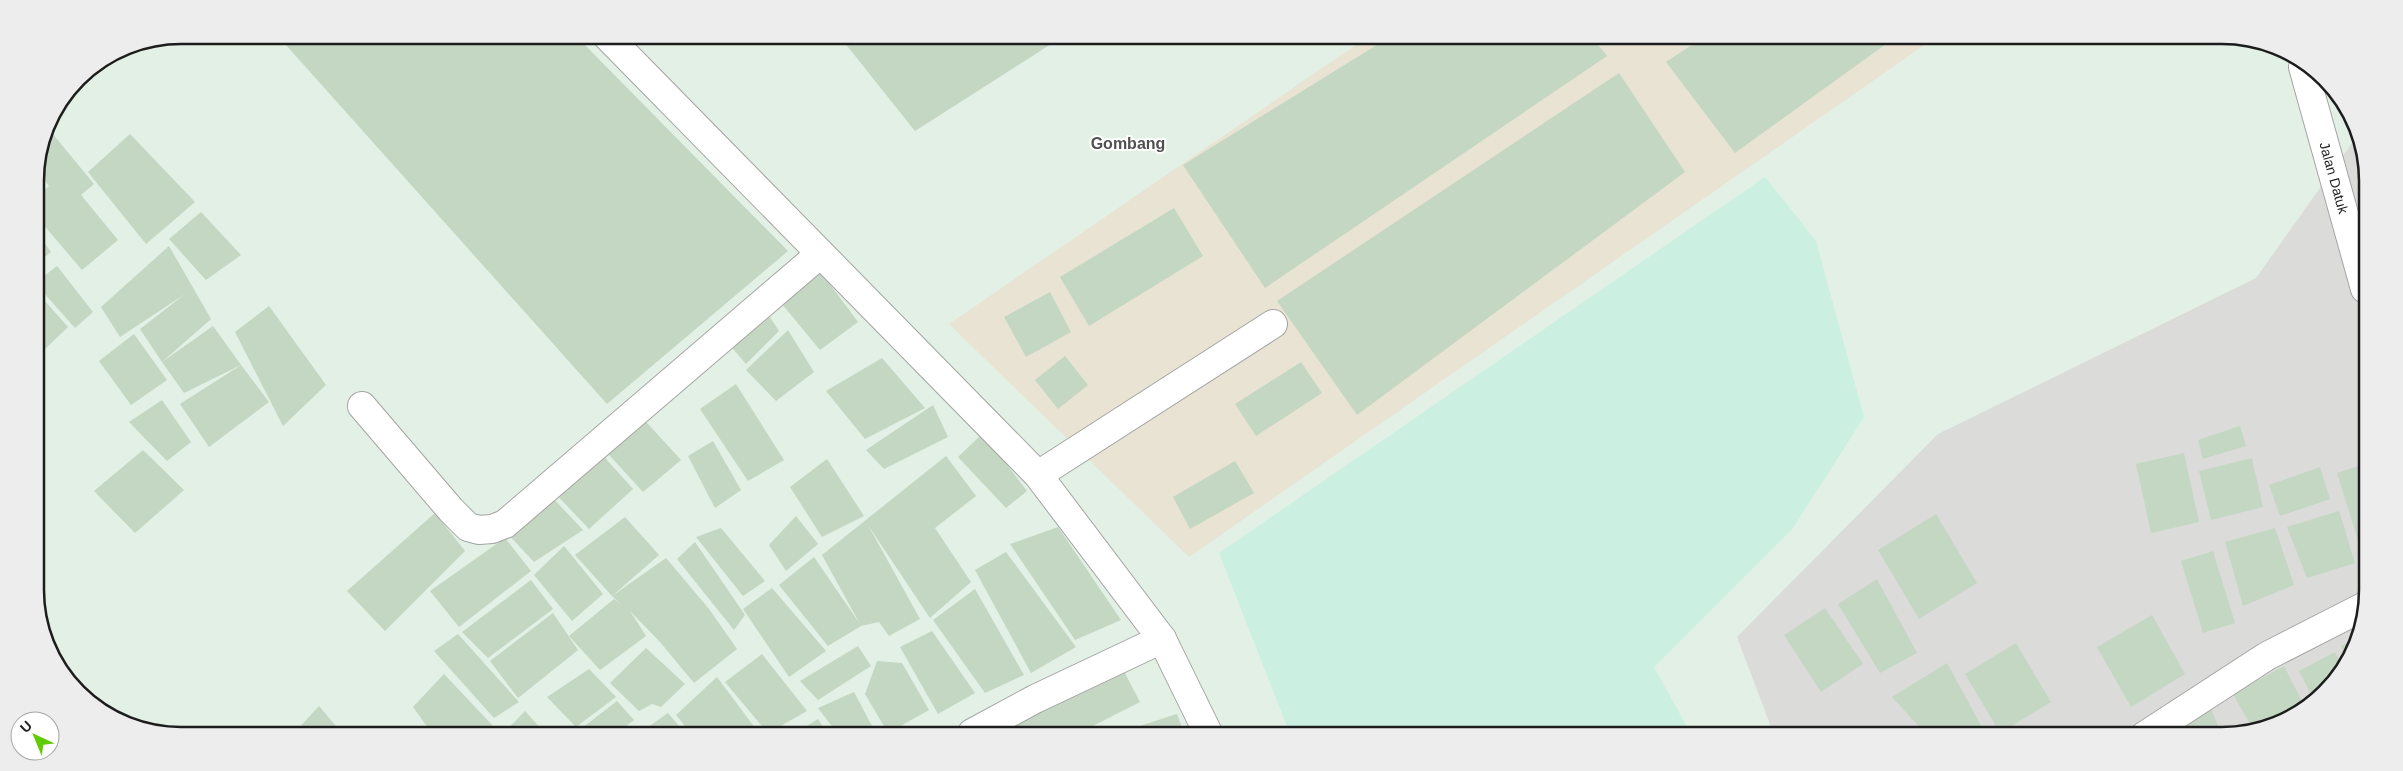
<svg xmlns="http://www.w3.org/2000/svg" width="2403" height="771" font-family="Helvetica,sans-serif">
<rect width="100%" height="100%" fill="#e2f0e5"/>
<path fill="#dbdcda" d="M 2357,136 L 2365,152 L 2363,628 L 2344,671 L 2311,706 L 2270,728 L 2232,736 L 1774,735 L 1737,637 L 1938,434 L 2256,278 Z"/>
<path fill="#e9e3d3" d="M 1366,38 L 1933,39 L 1189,557 L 949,324 Z"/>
<path fill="#cbf0e2" d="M 1765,177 L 1816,241 L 1864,417 L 1793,528 L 1654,667 L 1691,734 L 1290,734 L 1219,553 Z"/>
<g fill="#c3d7c2">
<path d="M 277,35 L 576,36 L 788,251 L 607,404 Z"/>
<path d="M 840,37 L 1062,37 L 915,131 Z"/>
<path d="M 1388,38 L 1593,38 L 1607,56 L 1265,288 L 1183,165 Z"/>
<path d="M 1701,39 L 1893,39 L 1735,153 L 1666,62 Z"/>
<path d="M 1619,73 L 1685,172 L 1357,415 L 1277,301 Z"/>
<path d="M 47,127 L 94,184 L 81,195 L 118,240 L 82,270 L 36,216 L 35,198 L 49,186 L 36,170 Z"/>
<path d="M 130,134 L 195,202 L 146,244 L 88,172 Z"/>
<path d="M 1174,208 L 1203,256 L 1089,326 L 1060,277 Z"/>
<path d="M 201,212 L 241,255 L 206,280 L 169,239 Z"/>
<path d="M 36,231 L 51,252 L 36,264 Z"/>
<path d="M 169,246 L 211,319 L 162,362 L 140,329 L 185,294 L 120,337 L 101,307 Z"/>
<path d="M 814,263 L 858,322 L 820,350 L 777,298 Z"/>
<path d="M 57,266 L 93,312 L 75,328 L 36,284 L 36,282 Z"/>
<path d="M 36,291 L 68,327 L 44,350 L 36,342 Z"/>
<path d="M 1050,292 L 1071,332 L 1026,357 L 1004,317 Z"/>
<path d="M 269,306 L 326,385 L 283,426 L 235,332 Z"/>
<path d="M 763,307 L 779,331 L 746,364 L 728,343 Z"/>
<path d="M 213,326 L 241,365 L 184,393 L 162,362 Z"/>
<path d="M 788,330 L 814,372 L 776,401 L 746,370 Z"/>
<path d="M 134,334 L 167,380 L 131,405 L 99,361 Z"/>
<path d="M 1065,356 L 1088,385 L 1058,409 L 1035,380 Z"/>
<path d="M 882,358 L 925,408 L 865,439 L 826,391 Z"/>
<path d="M 1301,362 L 1322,393 L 1256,436 L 1235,404 Z"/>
<path d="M 241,365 L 269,402 L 209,447 L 180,404 Z"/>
<path d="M 736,384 L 784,460 L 748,481 L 700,409 Z"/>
<path d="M 162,400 L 191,442 L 167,461 L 129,422 Z"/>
<path d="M 933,405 L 948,437 L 884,469 L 866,450 Z"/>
<path d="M 638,413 L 681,460 L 643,492 L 600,445 Z"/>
<path d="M 2240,426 L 2246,446 L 2203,459 L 2198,440 Z"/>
<path d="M 983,433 L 1027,491 L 1006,508 L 958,457 Z"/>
<path d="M 713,441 L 741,490 L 715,508 L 688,456 Z"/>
<path d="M 597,449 L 633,489 L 589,529 L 550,488 Z"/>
<path d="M 143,450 L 184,490 L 135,533 L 94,491 Z"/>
<path d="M 2184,453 L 2199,522 L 2151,533 L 2136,464 Z"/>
<path d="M 946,456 L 976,496 L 935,528 L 971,582 L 930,618 L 868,525 L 920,619 L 889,636 L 879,622 L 861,626 L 828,646 L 779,585 L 814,557 L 860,624 L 822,555 Z"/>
<path d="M 2252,458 L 2263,507 L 2211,520 L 2199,471 Z"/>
<path d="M 827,459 L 864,516 L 822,537 L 790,487 Z"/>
<path d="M 1235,461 L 1254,493 L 1190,529 L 1173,497 Z"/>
<path d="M 2364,464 L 2363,556 L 2337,473 Z"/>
<path d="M 2320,467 L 2330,499 L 2280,516 L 2269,485 Z"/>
<path d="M 550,495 L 583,530 L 534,562 L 504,530 Z"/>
<path d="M 2339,511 L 2355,563 L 2307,578 L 2287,527 Z"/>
<path d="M 435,513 L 465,551 L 385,631 L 347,591 Z"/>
<path d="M 1936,514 L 1977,583 L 1919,619 L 1878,550 Z"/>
<path d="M 796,516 L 818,544 L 786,571 L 769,545 Z"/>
<path d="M 625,517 L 659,555 L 612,596 L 575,555 Z"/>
<path d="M 1058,527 L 1121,620 L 1075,640 L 1010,544 Z"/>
<path d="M 721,528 L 765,581 L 743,596 L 696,537 Z"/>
<path d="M 2275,528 L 2294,585 L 2243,606 L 2225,542 Z"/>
<path d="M 505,538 L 531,571 L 459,627 L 430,591 Z"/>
<path d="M 695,542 L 745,615 L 734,630 L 677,559 Z"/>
<path d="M 564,546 L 603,594 L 572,621 L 534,575 Z"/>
<path d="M 2213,551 L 2235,623 L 2203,633 L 2181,561 Z"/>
<path d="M 1006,552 L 1076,647 L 1031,673 L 975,570 Z"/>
<path d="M 666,558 L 709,609 L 737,649 L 694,683 L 660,642 L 630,611 L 646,636 L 600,670 L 569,636 L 614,599 L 622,605 L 612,596 Z"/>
<path d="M 1877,579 L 1917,653 L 1880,673 L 1838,604 Z"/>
<path d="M 531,580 L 553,609 L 488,658 L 462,632 Z"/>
<path d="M 772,588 L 826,651 L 789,677 L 743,609 Z"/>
<path d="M 975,589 L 1024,675 L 985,693 L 933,620 Z"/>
<path d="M 1825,608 L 1863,664 L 1821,692 L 1784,635 Z"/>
<path d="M 553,613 L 578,650 L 518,698 L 490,661 Z"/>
<path d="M 2152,615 L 2185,674 L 2131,707 L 2097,647 Z"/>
<path d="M 932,631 L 975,693 L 938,714 L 900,647 Z"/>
<path d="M 458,634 L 519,702 L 494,718 L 434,651 Z"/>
<path d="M 2360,636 L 2348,661 L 2341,646 Z"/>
<path d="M 2016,643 L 2051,702 L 2000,733 L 1965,674 Z"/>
<path d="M 858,646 L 871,666 L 818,700 L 800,681 Z"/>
<path d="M 646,648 L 685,684 L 661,707 L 652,704 L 639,711 L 610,683 Z"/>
<path d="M 2335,652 L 2344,670 L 2315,702 L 2299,671 Z"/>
<path d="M 762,654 L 807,711 L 770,732 L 767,732 L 725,682 Z"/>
<path d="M 1118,660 L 1140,702 L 1079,733 L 996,733 Z"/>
<path d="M 877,661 L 902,663 L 929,710 L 888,733 L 865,694 Z"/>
<path d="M 1947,663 L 1983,729 L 1974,735 L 1927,735 L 1892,697 Z"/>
<path d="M 2284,666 L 2306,709 L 2270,728 L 2254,731 L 2233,694 Z"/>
<path d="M 589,669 L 616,697 L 576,727 L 547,697 Z"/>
<path d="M 444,674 L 493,726 L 488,732 L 431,732 L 413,707 Z"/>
<path d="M 717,677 L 758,732 L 690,732 L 676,715 Z"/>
<path d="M 854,692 L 872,726 L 861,733 L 837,733 L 818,708 Z"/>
<path d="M 617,701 L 634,720 L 618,732 L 577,732 Z"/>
<path d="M 319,706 L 340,731 L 296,731 Z"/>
<path d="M 2211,708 L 2222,736 L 2163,736 Z"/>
<path d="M 525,711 L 544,732 L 505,732 Z"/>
<path d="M 668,713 L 684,732 L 641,732 Z"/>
<path d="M 1177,714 L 1184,733 L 1118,733 Z"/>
<path d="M 818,719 L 827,733 L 797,732 Z"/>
</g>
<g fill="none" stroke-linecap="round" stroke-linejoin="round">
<g stroke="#a4a4a4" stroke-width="30">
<g id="minor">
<path d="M 607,36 L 1038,475 L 1162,639 L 1208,733"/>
<path id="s1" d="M 2303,67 L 2365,289"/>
<path d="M 362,406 L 451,510 L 468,527 L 479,530 L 492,529 L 505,524 L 820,254"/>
<path d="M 1038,475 L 1273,324"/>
<path d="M 972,733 L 1035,699 L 1162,639"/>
<path d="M 2144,736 L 2267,656 L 2363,607"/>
</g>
</g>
<use href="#minor" stroke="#fff" stroke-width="28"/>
</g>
<g text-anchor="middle" stroke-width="4" stroke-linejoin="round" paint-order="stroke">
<g font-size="14" fill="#1d1d1d" stroke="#fff">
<text dy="5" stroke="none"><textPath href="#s1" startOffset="115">Jalan Datuk</textPath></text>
</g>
<g font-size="16" font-weight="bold" fill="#505050" stroke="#fff">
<text x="1128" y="149">Gombang</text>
</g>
</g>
<path d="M0 0H2403V771H0ZM181 44H2222A137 137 0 0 1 2359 181V590A137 137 0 0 1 2222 727H181A137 137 0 0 1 44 590V181A137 137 0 0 1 181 44Z" fill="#ededed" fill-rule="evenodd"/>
<path fill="none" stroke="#1d1d1d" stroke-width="2.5" d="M181 44H2222A137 137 0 0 1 2359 181V590A137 137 0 0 1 2222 727H181A137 137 0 0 1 44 590V181A137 137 0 0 1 181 44Z"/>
<g transform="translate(35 736) rotate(316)"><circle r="24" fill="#ffffff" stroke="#a5a5a5"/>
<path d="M0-4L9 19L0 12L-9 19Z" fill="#60cb00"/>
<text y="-8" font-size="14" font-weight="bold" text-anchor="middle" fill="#1d1d1d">U</text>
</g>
</svg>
